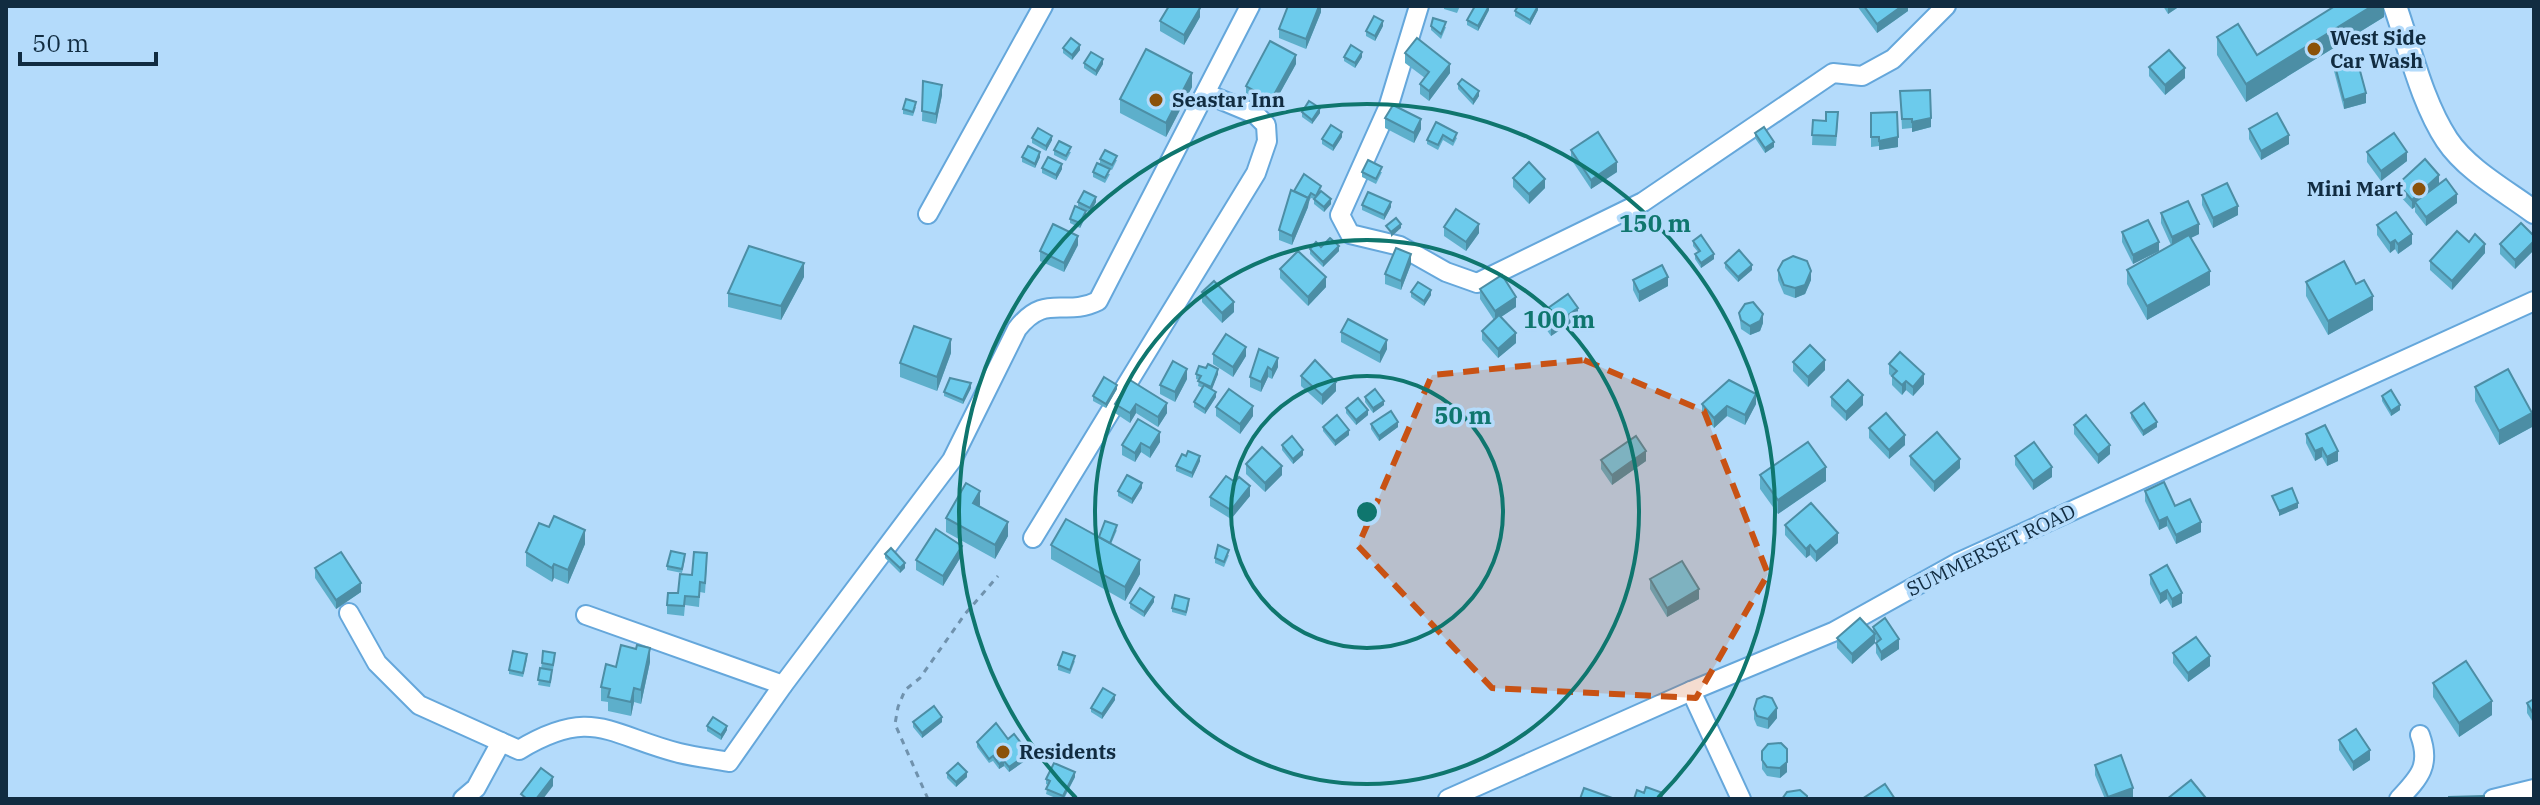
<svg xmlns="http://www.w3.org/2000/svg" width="2540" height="805" font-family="'IBM Plex Serif',serif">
<rect width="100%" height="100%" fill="#b4dbfb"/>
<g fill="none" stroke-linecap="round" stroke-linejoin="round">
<g stroke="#65a7db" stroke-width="22">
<g id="minor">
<path d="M 1419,6 L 1388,108 L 1340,215 L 1350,234 L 1400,246 L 1446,272 L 1477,283 L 1643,202 L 1833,73 L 1862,76 L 1893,59 L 1946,6"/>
<path d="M 928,214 L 1043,6"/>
<path d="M 1033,538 L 1256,173 L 1267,141 L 1266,125 L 1255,114 L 1207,94"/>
<path d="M 349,613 L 377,663 L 419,705 L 501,742"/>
<path d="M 586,615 L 783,685"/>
<path d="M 1691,691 L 1741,799"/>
<path d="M 463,799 L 476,788 L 501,742 L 519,750 C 592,706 609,735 679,753 C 696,757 713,759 729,762 L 783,685 L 952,460 L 1017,329 C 1046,292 1064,318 1098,301 L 1250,6"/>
<path d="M 1448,799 L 1691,691 L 1833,632 L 1957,563 L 2534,301"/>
<path d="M 2399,799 C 2420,777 2431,765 2420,735"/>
<path d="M 2493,799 L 2534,789"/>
</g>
</g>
<g stroke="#65a7db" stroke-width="26">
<path id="major" d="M 2395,6 C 2410,49 2422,102 2447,140 C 2467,170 2506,191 2534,212"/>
</g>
<path stroke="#7092ad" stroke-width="3" stroke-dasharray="6 6" stroke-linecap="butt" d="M 928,799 L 895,724 L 898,707 L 905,690 L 920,678 L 965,614 L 998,576"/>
<use href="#minor" stroke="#fff" stroke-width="18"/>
<use href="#major" stroke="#fff" stroke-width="22"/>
</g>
<g fill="#5dafcb">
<path d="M 1321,6 L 1321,12 L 1306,49 L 1279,38 L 1279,29 Z"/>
<path d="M 1444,6 L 1460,6 L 1457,13 L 1444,9 Z"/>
<path d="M 1857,6 L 1908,6 L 1908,11 L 1877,33 Z"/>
<path d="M 2163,6 L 2180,6 L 2168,14 Z"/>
<path d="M 2384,6 L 2384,17 L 2246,102 L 2217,55 L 2217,37 L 2257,55 Z"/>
<path d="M 1489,10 L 1478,31 L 1467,25 L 1467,20 Z"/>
<path d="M 1538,10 L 1530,25 L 1515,16 L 1515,11 Z"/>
<path d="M 1200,17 L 1184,45 L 1160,31 L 1160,21 Z"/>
<path d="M 1383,26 L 1375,41 L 1366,36 L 1366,31 Z"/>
<path d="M 1431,26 L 1446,27 L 1441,39 L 1431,30 Z"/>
<path d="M 1063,48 L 1080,50 L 1072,60 L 1063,53 Z"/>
<path d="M 1405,53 L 1450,73 L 1429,101 L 1420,94 L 1420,84 L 1425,78 L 1405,63 Z"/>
<path d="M 1344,57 L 1362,57 L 1355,68 L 1344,61 Z"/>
<path d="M 2334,62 L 2366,103 L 2344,109 L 2334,71 Z"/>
<path d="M 1084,63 L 1103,64 L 1096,76 L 1084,68 Z"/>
<path d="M 1296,64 L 1271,109 L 1246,95 L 1246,86 Z"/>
<path d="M 2149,67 L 2185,78 L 2165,95 L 2149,76 Z"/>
<path d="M 923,81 L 942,95 L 936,124 L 922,121 Z"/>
<path d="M 1458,84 L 1479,96 L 1473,105 L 1458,89 Z"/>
<path d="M 1192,87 L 1166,137 L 1120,113 L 1120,99 Z"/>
<path d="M 1900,91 L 1931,127 L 1912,132 L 1912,128 L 1902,129 Z"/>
<path d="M 916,107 L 913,116 L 903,114 L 903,109 Z"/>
<path d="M 1302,112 L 1320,113 L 1312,124 L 1302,117 Z"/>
<path d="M 1871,113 L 1898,147 L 1879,150 L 1879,146 L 1871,147 Z"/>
<path d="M 1385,118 L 1421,129 L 1414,143 L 1385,128 Z"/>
<path d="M 1813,120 L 1838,122 L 1836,146 L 1812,145 Z"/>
<path d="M 1436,122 L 1457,138 L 1453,146 L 1443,140 L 1438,150 L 1427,144 L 1427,140 Z"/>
<path d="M 2249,129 L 2289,144 L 2261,160 L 2249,139 Z"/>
<path d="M 1755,133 L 1774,147 L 1765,153 L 1755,138 Z"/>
<path d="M 1342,137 L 1333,151 L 1322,144 L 1322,139 Z"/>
<path d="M 1032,138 L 1052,140 L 1046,151 L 1032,143 Z"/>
<path d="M 1054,150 L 1071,152 L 1066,161 L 1054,155 Z"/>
<path d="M 1571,150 L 1617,172 L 1591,189 L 1571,159 Z"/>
<path d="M 2367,152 L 2407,161 L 2381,181 L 2367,162 Z"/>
<path d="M 1022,157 L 1040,157 L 1035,168 L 1022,162 Z"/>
<path d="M 1100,159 L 1117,160 L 1112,170 L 1100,164 Z"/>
<path d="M 1042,168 L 1062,169 L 1056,180 L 1042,173 Z"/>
<path d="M 1093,172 L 1110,174 L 1105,183 L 1093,177 Z"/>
<path d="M 1362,172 L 1382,172 L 1376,184 L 1362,177 Z"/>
<path d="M 1513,178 L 1545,188 L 1529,204 L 1513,187 Z"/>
<path d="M 2398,184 L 2439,184 L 2457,203 L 2426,226 L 2415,212 L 2415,207 L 2412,209 L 2398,194 Z"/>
<path d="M 1321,191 L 1331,204 L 1324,212 L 1314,204 L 1314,199 L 1311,198 L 1308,203 L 1308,207 L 1292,245 L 1279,240 L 1279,230 L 1294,192 Z"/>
<path d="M 2202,195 L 2238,215 L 2213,228 L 2202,205 Z"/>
<path d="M 1078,202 L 1096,202 L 1090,213 L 1078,206 Z"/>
<path d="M 1362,205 L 1391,207 L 1384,220 L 1362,210 Z"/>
<path d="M 2161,213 L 2199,234 L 2191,238 L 2210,285 L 2147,320 L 2127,284 L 2127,270 L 2171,245 L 2161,223 Z"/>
<path d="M 1086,216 L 1080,228 L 1070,223 L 1070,219 Z"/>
<path d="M 2377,225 L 2412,244 L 2398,254 L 2395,249 L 2390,253 L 2377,235 Z"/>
<path d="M 1444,227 L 1479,233 L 1466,251 L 1444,236 Z"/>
<path d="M 2122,232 L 2159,251 L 2133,264 L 2122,242 Z"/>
<path d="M 2534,236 L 2534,250 L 2515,269 L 2500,254 L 2500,244 Z"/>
<path d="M 1693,241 L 1714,259 L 1701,268 L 1695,259 L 1695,254 L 1698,252 L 1693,246 Z"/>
<path d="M 2469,242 L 2485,253 L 2452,290 L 2430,270 L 2430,261 Z"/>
<path d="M 1078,245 L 1064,272 L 1040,261 L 1040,251 Z"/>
<path d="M 1321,247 L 1339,251 L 1323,267 L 1310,254 L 1310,249 Z"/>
<path d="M 1725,263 L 1752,270 L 1738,282 L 1725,268 Z"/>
<path d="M 1411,264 L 1401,290 L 1385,284 L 1385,274 Z"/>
<path d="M 1280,269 L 1326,287 L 1308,306 L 1280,278 Z"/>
<path d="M 1778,270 L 1811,280 L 1805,294 L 1795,298 L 1784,294 L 1778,280 Z"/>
<path d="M 804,277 L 781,320 L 728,307 L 728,293 Z"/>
<path d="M 1633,280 L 1668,286 L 1639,302 L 1633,290 Z"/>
<path d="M 2306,282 L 2373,310 L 2328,335 L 2306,296 Z"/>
<path d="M 1480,289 L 1516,307 L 1501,317 L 1516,343 L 1498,358 L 1482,340 L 1482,331 L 1494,320 L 1480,299 Z"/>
<path d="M 1202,292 L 1234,312 L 1222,323 L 1202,302 Z"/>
<path d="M 1411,292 L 1431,295 L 1424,306 L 1411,297 Z"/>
<path d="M 1541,313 L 1578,318 L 1551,336 L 1541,322 Z"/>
<path d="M 1739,313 L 1763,323 L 1760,331 L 1750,335 L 1741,329 Z"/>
<path d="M 1341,332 L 1387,349 L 1380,363 L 1341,342 Z"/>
<path d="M 1259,349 L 1278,367 L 1272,379 L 1268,377 L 1261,392 L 1250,387 L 1250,377 Z"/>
<path d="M 951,353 L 937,391 L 900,377 L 900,363 Z"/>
<path d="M 1213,354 L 1246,356 L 1233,377 L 1213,364 Z"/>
<path d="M 1793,362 L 1825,370 L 1808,387 L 1793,371 Z"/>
<path d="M 1889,364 L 1924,384 L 1913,396 L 1906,390 L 1902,395 L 1892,385 L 1892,377 L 1889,374 Z"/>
<path d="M 1196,374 L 1218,374 L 1211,390 L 1216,397 L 1205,414 L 1194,407 L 1194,402 L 1203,388 L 1198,386 L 1199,380 L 1196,379 Z"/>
<path d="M 1301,376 L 1336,391 L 1322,405 L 1301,386 Z"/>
<path d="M 1187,379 L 1175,402 L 1160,394 L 1160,385 Z"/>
<path d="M 2475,387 L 2532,427 L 2499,445 L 2475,401 Z"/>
<path d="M 971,388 L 963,404 L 944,396 L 944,392 Z"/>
<path d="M 1117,389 L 1106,408 L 1093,401 L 1093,396 Z"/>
<path d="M 2382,396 L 2400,410 L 2391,416 L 2382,401 Z"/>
<path d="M 1365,397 L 1384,405 L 1373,413 L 1365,402 Z"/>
<path d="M 1831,397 L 1863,405 L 1846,421 L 1831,406 Z"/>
<path d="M 1167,403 L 1167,413 L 1158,427 L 1136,413 L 1130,423 L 1115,413 L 1115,404 Z"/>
<path d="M 1702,404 L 1756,404 L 1745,425 L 1727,416 L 1714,428 L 1702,413 Z"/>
<path d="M 1216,407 L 1253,416 L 1240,434 L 1216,416 Z"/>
<path d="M 1346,408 L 1368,415 L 1356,425 L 1346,413 Z"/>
<path d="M 2131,413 L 2157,427 L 2143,436 L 2131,418 Z"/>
<path d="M 1138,419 L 1160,442 L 1150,458 L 1141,452 L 1135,462 L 1122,455 L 1122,445 Z"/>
<path d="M 1371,424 L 1398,427 L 1379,441 L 1371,429 Z"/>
<path d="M 2074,425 L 2110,454 L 2098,464 L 2074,434 Z"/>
<path d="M 1323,427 L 1349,435 L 1335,446 L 1323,431 Z"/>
<path d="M 1869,428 L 1905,445 L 1889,459 L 1869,438 Z"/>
<path d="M 2306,434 L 2338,461 L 2327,466 L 2322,457 L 2315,461 L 2306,443 Z"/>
<path d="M 1282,445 L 1303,455 L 1293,464 L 1282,450 Z"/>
<path d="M 1186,456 L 1200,461 L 1192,478 L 1176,471 L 1176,466 Z"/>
<path d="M 1910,456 L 1960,468 L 1934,492 L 1910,465 Z"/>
<path d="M 2015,456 L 2052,477 L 2033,490 L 2015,465 Z"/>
<path d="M 1601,460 L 1646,461 L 1612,485 L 1601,469 Z"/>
<path d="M 1246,464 L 1282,475 L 1265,492 L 1246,474 Z"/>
<path d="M 1760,475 L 1826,481 L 1778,514 L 1760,489 Z"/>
<path d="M 1142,488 L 1132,504 L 1118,496 L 1118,491 Z"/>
<path d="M 2145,491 L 2175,506 L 2201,532 L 2176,544 L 2167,526 L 2159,530 L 2145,501 Z"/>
<path d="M 1250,496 L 1231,519 L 1210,506 L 1210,497 Z"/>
<path d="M 980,505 L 979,506 L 1008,536 L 995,559 L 946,532 L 946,518 Z"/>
<path d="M 1785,525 L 1838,543 L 1816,562 L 1810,555 L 1806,558 L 1785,535 Z"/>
<path d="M 1117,530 L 1111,544 L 1140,574 L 1125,601 L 1051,559 L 1051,545 L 1099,537 Z"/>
<path d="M 585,544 L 568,584 L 554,578 L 552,582 L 526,566 L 526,552 Z"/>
<path d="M 885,554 L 905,568 L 900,573 L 885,558 Z"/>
<path d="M 962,555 L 943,586 L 916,570 L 916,560 Z"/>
<path d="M 1229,555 L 1224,567 L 1215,563 L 1215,558 Z"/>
<path d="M 685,559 L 682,573 L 667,570 L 667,566 Z"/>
<path d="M 707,563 L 705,593 L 700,592 L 699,607 L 685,605 L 684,616 L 667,614 L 667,605 L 678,593 L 692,575 Z"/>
<path d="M 315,568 L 361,592 L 336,609 L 315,578 Z"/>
<path d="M 2150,575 L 2182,603 L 2172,608 L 2167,599 L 2160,604 L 2150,584 Z"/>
<path d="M 1650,579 L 1699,599 L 1667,617 L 1650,589 Z"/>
<path d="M 1154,602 L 1144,617 L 1130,608 L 1130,603 Z"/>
<path d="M 1189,604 L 1186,616 L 1172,612 L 1172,608 Z"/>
<path d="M 1873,627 L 1899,649 L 1881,661 L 1876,653 L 1876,643 L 1877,642 L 1875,639 L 1875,643 L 1852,664 L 1837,648 L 1837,638 L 1873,632 Z"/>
<path d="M 2173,653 L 2210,666 L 2188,682 L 2173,663 Z"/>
<path d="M 555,657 L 553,670 L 547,669 L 552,675 L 550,687 L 538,685 L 542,663 Z"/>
<path d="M 527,659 L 523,677 L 509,674 L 509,670 Z"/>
<path d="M 1075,661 L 1070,674 L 1058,670 L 1058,665 Z"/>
<path d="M 650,662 L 641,704 L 634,702 L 631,716 L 608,711 L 608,702 L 601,701 L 601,687 L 616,667 Z"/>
<path d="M 2433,683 L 2492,715 L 2459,737 L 2433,697 Z"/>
<path d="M 2534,699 L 2534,724 L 2527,713 L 2527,703 Z"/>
<path d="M 1115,700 L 1102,719 L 1091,712 L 1091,708 Z"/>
<path d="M 1754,709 L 1777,718 L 1768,729 L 1757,726 L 1754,719 Z"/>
<path d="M 913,722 L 942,722 L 922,738 L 913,727 Z"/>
<path d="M 707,726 L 727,730 L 721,740 L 707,731 Z"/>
<path d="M 1008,739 L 1029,758 L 1009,772 L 1004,766 L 999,769 L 993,761 L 989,763 L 977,747 L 977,742 Z"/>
<path d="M 2339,740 L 2370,760 L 2353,771 L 2339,750 Z"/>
<path d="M 1762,751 L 1787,772 L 1780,778 L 1767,776 L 1762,769 Z"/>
<path d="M 2095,765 L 2133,797 L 2128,799 L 2105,799 L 2095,775 Z"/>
<path d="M 947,773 L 967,777 L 956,787 L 947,778 Z"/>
<path d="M 1075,777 L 1064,799 L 1058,799 L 1046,794 L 1048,785 L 1046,784 L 1046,779 Z"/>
</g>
<g fill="#4c8ea5">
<path d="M 1319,6 L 1321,6 L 1321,12 L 1306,49 L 1306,39 Z"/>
<path d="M 1489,6 L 1489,10 L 1478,31 L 1478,26 Z"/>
<path d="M 1538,6 L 1538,10 L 1530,25 L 1530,20 Z"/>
<path d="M 1902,6 L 1908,6 L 1908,11 L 1877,33 L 1877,24 Z"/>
<path d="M 2168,6 L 2180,6 L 2168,14 Z"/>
<path d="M 2372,6 L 2384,6 L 2384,17 L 2246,102 L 2246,84 Z"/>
<path d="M 1200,8 L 1200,17 L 1184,45 L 1184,35 Z"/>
<path d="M 1383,21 L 1383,26 L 1375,41 L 1375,36 Z"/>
<path d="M 1080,45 L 1080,50 L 1072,60 L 1072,55 Z"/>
<path d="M 1362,52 L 1362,57 L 1355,68 L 1355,63 Z"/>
<path d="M 1296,55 L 1296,64 L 1271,109 L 1271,100 Z"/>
<path d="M 1103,59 L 1103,64 L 1096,76 L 1096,71 Z"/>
<path d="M 1450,64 L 1450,73 L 1429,101 L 1429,91 Z"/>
<path d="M 2185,68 L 2185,78 L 2165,95 L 2165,85 Z"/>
<path d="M 1192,73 L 1192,87 L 1166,137 L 1166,123 Z"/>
<path d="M 942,85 L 942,95 L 936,124 L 936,114 Z"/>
<path d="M 1479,91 L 1479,96 L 1473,105 L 1473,100 Z"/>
<path d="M 2366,93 L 2366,103 L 2344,109 L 2344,100 Z"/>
<path d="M 1320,108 L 1320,113 L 1312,124 L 1312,120 Z"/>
<path d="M 1931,118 L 1931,127 L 1912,132 L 1912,122 Z"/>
<path d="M 1421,119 L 1421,129 L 1414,143 L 1414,133 Z"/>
<path d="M 1342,132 L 1342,137 L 1333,151 L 1333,146 Z"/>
<path d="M 2289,135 L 2289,144 L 2261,160 L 2261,151 Z"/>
<path d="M 1052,136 L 1052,140 L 1046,151 L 1046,146 Z"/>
<path d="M 1898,137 L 1898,147 L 1879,150 L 1879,141 Z"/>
<path d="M 1774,142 L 1774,147 L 1765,153 L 1765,148 Z"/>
<path d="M 1040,152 L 1040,157 L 1035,168 L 1035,164 Z"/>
<path d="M 2407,152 L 2407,161 L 2381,181 L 2381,171 Z"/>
<path d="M 1617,162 L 1617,172 L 1591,189 L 1591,180 Z"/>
<path d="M 1062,164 L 1062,169 L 1056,180 L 1056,175 Z"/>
<path d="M 2439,175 L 2439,184 L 2415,202 L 2415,207 L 2412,209 L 2412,200 Z"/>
<path d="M 1545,179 L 1545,188 L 1529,204 L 1529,194 Z"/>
<path d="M 1311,193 L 1308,207 L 1292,245 L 1292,236 Z"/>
<path d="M 2457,194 L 2457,203 L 2426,226 L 2426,217 Z"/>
<path d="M 1096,197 L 1096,202 L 1090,213 L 1090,208 Z"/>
<path d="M 1331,199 L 1331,204 L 1324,212 L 1324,207 Z"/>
<path d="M 1391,202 L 1391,207 L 1384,220 L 1384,215 Z"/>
<path d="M 2238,206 L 2238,215 L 2213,228 L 2213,218 Z"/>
<path d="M 1086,211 L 1086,216 L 1080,228 L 1080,223 Z"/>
<path d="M 1401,224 L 1401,228 L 1391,237 L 1391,232 Z"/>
<path d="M 1479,224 L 1479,233 L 1466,251 L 1466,242 Z"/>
<path d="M 2199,224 L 2199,234 L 2172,247 L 2172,237 Z"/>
<path d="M 2412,234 L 2412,244 L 2398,254 L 2398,244 Z"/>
<path d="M 1078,236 L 1078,245 L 1064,272 L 1064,263 Z"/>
<path d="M 2395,240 L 2395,249 L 2390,253 L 2390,243 Z"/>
<path d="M 2534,241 L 2534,250 L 2515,269 L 2515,260 Z"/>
<path d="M 2159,242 L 2159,251 L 2133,264 L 2133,255 Z"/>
<path d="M 2485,244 L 2485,253 L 2452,290 L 2452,281 Z"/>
<path d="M 1339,246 L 1339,251 L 1323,267 L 1323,262 Z"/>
<path d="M 1411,254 L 1411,264 L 1401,290 L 1401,281 Z"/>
<path d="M 1714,254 L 1714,259 L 1701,268 L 1701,263 Z"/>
<path d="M 804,263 L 804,277 L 781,320 L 781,306 Z"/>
<path d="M 1752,265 L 1752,270 L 1738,282 L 1738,277 Z"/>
<path d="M 1811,271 L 1811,280 L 1805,294 L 1795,298 L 1795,288 Z"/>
<path d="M 2210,271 L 2210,285 L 2147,320 L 2147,306 Z"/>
<path d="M 1326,277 L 1326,287 L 1308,306 L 1308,297 Z"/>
<path d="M 1668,277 L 1668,286 L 1639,302 L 1639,292 Z"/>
<path d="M 1431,290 L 1431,295 L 1424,306 L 1424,301 Z"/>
<path d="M 2373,296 L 2373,310 L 2328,335 L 2328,321 Z"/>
<path d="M 1516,297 L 1516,307 L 1495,321 L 1495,311 Z"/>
<path d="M 1234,302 L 1234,312 L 1222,323 L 1222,313 Z"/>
<path d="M 1578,308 L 1578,318 L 1551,336 L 1551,327 Z"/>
<path d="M 1763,314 L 1763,323 L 1760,331 L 1750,335 L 1750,326 Z"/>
<path d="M 1516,333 L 1516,343 L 1498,358 L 1498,349 Z"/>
<path d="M 951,339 L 951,353 L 937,391 L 937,377 Z"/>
<path d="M 1387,340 L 1387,349 L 1380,363 L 1380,353 Z"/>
<path d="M 1246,347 L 1246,356 L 1233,377 L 1233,367 Z"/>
<path d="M 1278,358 L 1278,367 L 1272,379 L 1272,370 Z"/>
<path d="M 1825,360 L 1825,370 L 1808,387 L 1808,377 Z"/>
<path d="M 1268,367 L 1268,377 L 1261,392 L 1261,382 Z"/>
<path d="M 1187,369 L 1187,379 L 1175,402 L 1175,392 Z"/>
<path d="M 1218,369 L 1218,374 L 1211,392 L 1211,387 Z"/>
<path d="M 1924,374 L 1924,384 L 1913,396 L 1913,387 Z"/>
<path d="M 1906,381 L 1906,390 L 1902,395 L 1902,385 Z"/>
<path d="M 1336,382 L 1336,391 L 1322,405 L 1322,395 Z"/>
<path d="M 971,383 L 971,388 L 963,404 L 963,400 Z"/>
<path d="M 1117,385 L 1117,389 L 1106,408 L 1106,404 Z"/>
<path d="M 1216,392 L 1216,397 L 1205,414 L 1205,409 Z"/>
<path d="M 1756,394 L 1756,404 L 1745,425 L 1745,415 Z"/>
<path d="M 1863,395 L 1863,405 L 1846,421 L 1846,412 Z"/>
<path d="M 1384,401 L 1384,405 L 1373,413 L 1373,408 Z"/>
<path d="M 1167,403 L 1167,413 L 1158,427 L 1158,417 Z"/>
<path d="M 1136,404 L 1136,413 L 1130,423 L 1130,413 Z"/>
<path d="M 2400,405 L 2400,410 L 2391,416 L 2391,411 Z"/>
<path d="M 1253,406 L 1253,416 L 1240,434 L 1240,424 Z"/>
<path d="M 1727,406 L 1727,416 L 1714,428 L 1714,418 Z"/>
<path d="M 1368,410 L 1368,415 L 1356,425 L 1356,420 Z"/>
<path d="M 2532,413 L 2532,427 L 2499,445 L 2499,431 Z"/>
<path d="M 1398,422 L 1398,427 L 1379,441 L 1379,436 Z"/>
<path d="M 2157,422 L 2157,427 L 2143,436 L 2143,431 Z"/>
<path d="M 1349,430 L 1349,435 L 1335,446 L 1335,441 Z"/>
<path d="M 1160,432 L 1160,442 L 1150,458 L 1150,448 Z"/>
<path d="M 1905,435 L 1905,445 L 1889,459 L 1889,450 Z"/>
<path d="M 1141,443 L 1141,452 L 1135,462 L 1135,453 Z"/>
<path d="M 2110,445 L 2110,454 L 2098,464 L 2098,455 Z"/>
<path d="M 2322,448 L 2322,457 L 2315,461 L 2315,451 Z"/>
<path d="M 1303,450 L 1303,455 L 1293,464 L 1293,459 Z"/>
<path d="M 1646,451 L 1646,461 L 1612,485 L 1612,475 Z"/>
<path d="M 2338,451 L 2338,461 L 2327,466 L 2327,457 Z"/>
<path d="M 1200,456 L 1200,461 L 1192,478 L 1192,473 Z"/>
<path d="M 1960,459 L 1960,468 L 1934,492 L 1934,482 Z"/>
<path d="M 1282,466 L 1282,475 L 1265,492 L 1265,483 Z"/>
<path d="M 1826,467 L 1826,481 L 1778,514 L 1778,500 Z"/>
<path d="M 2052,467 L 2052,477 L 2033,490 L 2033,481 Z"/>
<path d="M 1142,483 L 1142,488 L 1132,504 L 1132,499 Z"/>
<path d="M 1250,486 L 1250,496 L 1231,519 L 1231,510 Z"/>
<path d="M 980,491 L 980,505 L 973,517 L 973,503 Z"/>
<path d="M 2298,503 L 2298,508 L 2279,516 L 2279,511 Z"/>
<path d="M 2167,517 L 2167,526 L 2159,530 L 2159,521 Z"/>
<path d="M 1008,522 L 1008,536 L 995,559 L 995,545 Z"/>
<path d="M 2201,522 L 2201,532 L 2176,544 L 2176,535 Z"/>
<path d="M 585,530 L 585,544 L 568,584 L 568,570 Z"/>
<path d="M 1838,533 L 1838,543 L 1816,562 L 1816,552 Z"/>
<path d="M 1810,545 L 1810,555 L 1806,558 L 1806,549 Z"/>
<path d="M 962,546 L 962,555 L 943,586 L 943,576 Z"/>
<path d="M 1140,560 L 1140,574 L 1125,601 L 1125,587 Z"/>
<path d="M 905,563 L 905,568 L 900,573 L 900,568 Z"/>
<path d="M 554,564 L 554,578 L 552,582 L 552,568 Z"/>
<path d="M 361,583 L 361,592 L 336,609 L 336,600 Z"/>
<path d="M 1699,589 L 1699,599 L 1667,617 L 1667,608 Z"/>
<path d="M 2167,590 L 2167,599 L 2160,604 L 2160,594 Z"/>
<path d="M 2182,593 L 2182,603 L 2172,608 L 2172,599 Z"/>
<path d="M 1154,597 L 1154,602 L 1144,617 L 1144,612 Z"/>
<path d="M 1875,634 L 1875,643 L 1852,664 L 1852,654 Z"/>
<path d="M 1899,639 L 1899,649 L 1881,661 L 1881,652 Z"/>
<path d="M 650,648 L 650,662 L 641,704 L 641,690 Z"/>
<path d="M 2210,656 L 2210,666 L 2188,682 L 2188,673 Z"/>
<path d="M 634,688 L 634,702 L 631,716 L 631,702 Z"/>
<path d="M 1115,695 L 1115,700 L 1102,719 L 1102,714 Z"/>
<path d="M 2492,701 L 2492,715 L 2459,737 L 2459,723 Z"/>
<path d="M 1777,708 L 1777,718 L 1768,729 L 1768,719 Z"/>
<path d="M 942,717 L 942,722 L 922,738 L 922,733 Z"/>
<path d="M 727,726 L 727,730 L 721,740 L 721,735 Z"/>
<path d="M 1787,749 L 1787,772 L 1780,778 L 1780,768 Z"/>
<path d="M 2370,750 L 2370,760 L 2353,771 L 2353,762 Z"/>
<path d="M 1029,753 L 1029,758 L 1009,772 L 1009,767 Z"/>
<path d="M 1004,761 L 1004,766 L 999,769 L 999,764 Z"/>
<path d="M 967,772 L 967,777 L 956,787 L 956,782 Z"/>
<path d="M 1075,772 L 1075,777 L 1063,799 L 1063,796 Z"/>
<path d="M 553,777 L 553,786 L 543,799 L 536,799 Z"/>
<path d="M 2133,788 L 2133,797 L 2128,799 L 2108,799 L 2108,797 Z"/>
</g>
<g fill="#6ccbec" stroke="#4c8ea5" stroke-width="2">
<path d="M 1169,6 L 1197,6 L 1200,8 L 1184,35 L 1160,21 Z"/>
<path d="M 1288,6 L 1319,6 L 1306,39 L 1279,29 Z"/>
<path d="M 1475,6 L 1489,6 L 1478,26 L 1467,20 Z"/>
<path d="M 1518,6 L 1538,6 L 1530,20 L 1515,11 Z"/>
<path d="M 1864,6 L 1902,6 L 1877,24 Z"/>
<path d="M 2335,6 L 2372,6 L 2246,84 L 2217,37 L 2238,24 L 2257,55 Z"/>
<path d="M 1374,16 L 1383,21 L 1375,36 L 1366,31 Z"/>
<path d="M 1433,18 L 1446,22 L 1441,34 L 1431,26 Z"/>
<path d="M 1071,38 L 1080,45 L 1072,55 L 1063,48 Z"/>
<path d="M 1417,38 L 1450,64 L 1429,91 L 1420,84 L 1429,72 L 1405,53 Z"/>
<path d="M 1270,41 L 1296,55 L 1271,100 L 1246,86 Z"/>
<path d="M 1351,45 L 1362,52 L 1355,63 L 1344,57 Z"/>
<path d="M 1146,49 L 1192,73 L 1166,123 L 1120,99 Z"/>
<path d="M 2169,50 L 2185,68 L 2165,85 L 2149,67 Z"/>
<path d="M 1091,52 L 1103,59 L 1096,71 L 1084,63 Z"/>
<path d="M 2356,56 L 2366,93 L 2344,100 L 2334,62 Z"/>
<path d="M 1462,79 L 1479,91 L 1473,100 L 1458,84 Z"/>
<path d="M 923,81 L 942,85 L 936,114 L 922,111 Z"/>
<path d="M 1930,90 L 1931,118 L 1912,122 L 1912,119 L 1902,119 L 1900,91 Z"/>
<path d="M 906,99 L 916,102 L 913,112 L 903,109 Z"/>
<path d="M 1309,101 L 1320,108 L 1312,120 L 1302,112 Z"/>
<path d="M 1393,105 L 1421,119 L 1414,133 L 1385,118 Z"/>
<path d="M 1826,112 L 1838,112 L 1836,136 L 1812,135 L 1813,120 L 1826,121 Z"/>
<path d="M 1897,112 L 1898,137 L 1879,141 L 1879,137 L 1871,137 L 1871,113 Z"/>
<path d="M 2277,113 L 2289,135 L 2261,151 L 2249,129 Z"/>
<path d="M 1436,122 L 1457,133 L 1453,141 L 1443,135 L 1438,145 L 1427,140 Z"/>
<path d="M 1331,125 L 1342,132 L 1333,146 L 1322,139 Z"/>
<path d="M 1764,127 L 1774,142 L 1765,148 L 1755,133 Z"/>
<path d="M 1038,128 L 1052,136 L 1046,146 L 1032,138 Z"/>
<path d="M 1598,132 L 1617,162 L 1591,180 L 1571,150 Z"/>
<path d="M 2394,133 L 2407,152 L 2381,171 L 2367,152 Z"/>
<path d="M 1059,141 L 1071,147 L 1066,156 L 1054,150 Z"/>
<path d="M 1028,146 L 1040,152 L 1035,164 L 1022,157 Z"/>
<path d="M 1105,150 L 1117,156 L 1112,165 L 1100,159 Z"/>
<path d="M 1048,157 L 1062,164 L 1056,175 L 1042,168 Z"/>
<path d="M 2425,159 L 2439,175 L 2412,200 L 2398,184 Z"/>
<path d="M 1368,160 L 1382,167 L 1376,179 L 1362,172 Z"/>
<path d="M 1529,162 L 1545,179 L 1529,194 L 1513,178 Z"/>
<path d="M 1097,163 L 1110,169 L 1105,178 L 1093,172 Z"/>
<path d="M 1304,174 L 1321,186 L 1316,196 L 1311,193 L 1308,198 L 1294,191 Z"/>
<path d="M 2446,179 L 2457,194 L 2426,217 L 2415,202 Z"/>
<path d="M 2227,183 L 2238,206 L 2213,218 L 2202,195 Z"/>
<path d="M 1291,190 L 1308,198 L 1292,236 L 1279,230 Z"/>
<path d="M 1084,191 L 1096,197 L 1090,208 L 1078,202 Z"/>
<path d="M 1321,191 L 1331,199 L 1324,207 L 1314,199 Z"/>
<path d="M 1368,192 L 1391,202 L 1384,215 L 1362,205 Z"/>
<path d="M 2188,201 L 2199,224 L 2172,237 L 2161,213 Z"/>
<path d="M 1075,206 L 1086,211 L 1080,223 L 1070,219 Z"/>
<path d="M 1456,209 L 1479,224 L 1466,242 L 1444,227 Z"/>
<path d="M 2396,212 L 2412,234 L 2398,244 L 2395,240 L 2390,243 L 2377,225 Z"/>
<path d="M 1396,218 L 1401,224 L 1391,232 L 1386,226 Z"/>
<path d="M 2148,220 L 2159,242 L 2133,255 L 2122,232 Z"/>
<path d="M 2521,223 L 2534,236 L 2534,241 L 2515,260 L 2500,244 Z"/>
<path d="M 1053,224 L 1078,236 L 1064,263 L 1040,251 Z"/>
<path d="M 2457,231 L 2469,242 L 2475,234 L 2485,244 L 2452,281 L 2430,261 Z"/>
<path d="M 1701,235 L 1714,254 L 1701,263 L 1695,254 L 1700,251 L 1693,241 Z"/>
<path d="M 2189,235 L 2210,271 L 2147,306 L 2127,270 Z"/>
<path d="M 1330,238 L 1339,246 L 1323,262 L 1310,249 L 1316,242 L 1321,247 Z"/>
<path d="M 749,246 L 804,263 L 781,306 L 728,293 Z"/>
<path d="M 1396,248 L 1411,254 L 1401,281 L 1385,274 Z"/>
<path d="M 1739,250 L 1752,265 L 1738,277 L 1725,263 Z"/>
<path d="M 1298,251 L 1326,277 L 1308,297 L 1280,269 Z"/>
<path d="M 1793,256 L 1807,261 L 1811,271 L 1805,285 L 1795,288 L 1784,285 L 1778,270 L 1783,261 Z"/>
<path d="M 2344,261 L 2356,284 L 2364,280 L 2373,296 L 2328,321 L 2306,282 Z"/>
<path d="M 1662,265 L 1668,277 L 1639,292 L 1633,280 Z"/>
<path d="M 1502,275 L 1516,297 L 1495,311 L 1480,289 Z"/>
<path d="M 1214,281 L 1234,302 L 1222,313 L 1202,292 Z"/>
<path d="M 1418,282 L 1431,290 L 1424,301 L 1411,292 Z"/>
<path d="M 1568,294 L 1578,308 L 1551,327 L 1541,313 Z"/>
<path d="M 1753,302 L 1763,314 L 1760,321 L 1750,326 L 1741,320 L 1739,313 L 1745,304 Z"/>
<path d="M 1499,315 L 1516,333 L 1498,349 L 1482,331 Z"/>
<path d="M 1348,319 L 1387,340 L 1380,353 L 1341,332 Z"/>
<path d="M 914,326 L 951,339 L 937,377 L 900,363 Z"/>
<path d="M 1226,334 L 1246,347 L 1233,367 L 1213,354 Z"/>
<path d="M 1810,345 L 1825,360 L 1808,377 L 1793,362 Z"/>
<path d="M 1259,349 L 1278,358 L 1272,370 L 1268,367 L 1261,382 L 1250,377 Z"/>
<path d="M 1900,352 L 1924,374 L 1913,387 L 1906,381 L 1902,385 L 1892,376 L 1897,371 L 1889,364 Z"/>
<path d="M 1315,360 L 1336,382 L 1322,395 L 1301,376 Z"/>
<path d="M 1173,361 L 1187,369 L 1175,392 L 1160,385 Z"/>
<path d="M 1208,364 L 1218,369 L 1211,387 L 1198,381 L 1201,376 L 1196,374 L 1199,366 L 1206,368 Z"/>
<path d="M 2508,369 L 2532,413 L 2499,431 L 2475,387 Z"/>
<path d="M 1104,377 L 1117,385 L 1106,404 L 1093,396 Z"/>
<path d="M 950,378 L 971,383 L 963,400 L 944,392 Z"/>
<path d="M 1130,380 L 1167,403 L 1158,417 L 1136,404 L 1130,413 L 1115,404 Z"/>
<path d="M 1729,380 L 1756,394 L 1745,415 L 1727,406 L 1714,418 L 1702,404 Z"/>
<path d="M 1848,380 L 1863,395 L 1846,412 L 1831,397 Z"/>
<path d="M 1204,385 L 1216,392 L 1205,409 L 1194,402 Z"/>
<path d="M 1229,389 L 1253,406 L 1240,424 L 1216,407 Z"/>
<path d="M 1375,389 L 1384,401 L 1373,408 L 1365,397 Z"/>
<path d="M 2391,390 L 2400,405 L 2391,411 L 2382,396 Z"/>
<path d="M 1358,398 L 1368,410 L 1356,420 L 1346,408 Z"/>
<path d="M 2144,403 L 2157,422 L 2143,431 L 2131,413 Z"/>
<path d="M 1391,411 L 1398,422 L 1379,436 L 1371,424 Z"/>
<path d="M 1886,413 L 1905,435 L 1889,450 L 1869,428 Z"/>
<path d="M 1337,415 L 1349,430 L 1335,441 L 1323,427 Z"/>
<path d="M 2086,415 L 2110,445 L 2098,455 L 2074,425 Z"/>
<path d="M 1138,419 L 1160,432 L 1150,448 L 1141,443 L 1135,453 L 1122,445 Z"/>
<path d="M 2325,425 L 2338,451 L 2327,457 L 2322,448 L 2315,451 L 2306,434 Z"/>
<path d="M 1937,432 L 1960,459 L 1934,482 L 1910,456 Z"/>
<path d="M 1292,436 L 1303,450 L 1293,459 L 1282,445 Z"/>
<path d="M 1636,436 L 1646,451 L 1612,475 L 1601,460 Z"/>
<path d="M 1808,442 L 1826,467 L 1778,500 L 1760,475 Z"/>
<path d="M 2034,442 L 2052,467 L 2033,481 L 2015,456 Z"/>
<path d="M 1262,447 L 1282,466 L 1265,483 L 1246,464 Z"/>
<path d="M 1188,451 L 1200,456 L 1192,473 L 1176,466 L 1182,454 L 1186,456 Z"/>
<path d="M 1127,475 L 1142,483 L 1132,499 L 1118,491 Z"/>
<path d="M 1226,476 L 1235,482 L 1239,477 L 1250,486 L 1231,510 L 1210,497 Z"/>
<path d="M 2164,482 L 2175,506 L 2190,499 L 2201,522 L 2176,535 L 2167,517 L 2159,521 L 2145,491 Z"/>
<path d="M 966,483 L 980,491 L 973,503 L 1008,522 L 995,545 L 946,518 Z"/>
<path d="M 2292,488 L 2298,503 L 2279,511 L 2272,496 Z"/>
<path d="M 1811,503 L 1838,533 L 1816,552 L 1810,545 L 1806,549 L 1785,525 Z"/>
<path d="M 554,516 L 585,530 L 568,570 L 554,564 L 552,568 L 526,552 L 539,523 L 549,527 Z"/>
<path d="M 1066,519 L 1140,560 L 1125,587 L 1051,545 Z"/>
<path d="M 1105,521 L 1117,525 L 1110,543 L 1099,537 Z"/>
<path d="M 936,529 L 962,546 L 943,576 L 916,560 Z"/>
<path d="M 1218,545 L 1229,550 L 1224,562 L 1215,558 Z"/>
<path d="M 891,548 L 905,563 L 900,568 L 885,554 Z"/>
<path d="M 671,551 L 685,554 L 682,569 L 667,566 Z"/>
<path d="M 341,552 L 361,583 L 336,600 L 315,568 Z"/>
<path d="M 694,552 L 707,553 L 705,583 L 700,582 L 699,597 L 685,596 L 684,606 L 667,605 L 668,593 L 678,593 L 680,574 L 692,575 Z"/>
<path d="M 1682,561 L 1699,589 L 1667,608 L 1650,579 Z"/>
<path d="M 2167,565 L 2182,593 L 2172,599 L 2167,590 L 2160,594 L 2150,575 Z"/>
<path d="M 1140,588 L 1154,597 L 1144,612 L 1130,603 Z"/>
<path d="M 1175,595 L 1189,599 L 1186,612 L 1172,608 Z"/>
<path d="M 1860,618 L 1875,634 L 1852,654 L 1837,638 Z"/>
<path d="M 1885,618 L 1899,639 L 1881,652 L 1876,643 L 1881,639 L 1873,627 Z"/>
<path d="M 2196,637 L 2210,656 L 2188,673 L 2173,653 Z"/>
<path d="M 621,645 L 636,649 L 637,645 L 650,648 L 641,690 L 634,688 L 631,702 L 608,697 L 610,689 L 601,687 L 606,664 L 616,667 Z"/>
<path d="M 513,651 L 527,654 L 523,673 L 509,670 Z"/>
<path d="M 543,651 L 555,653 L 553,665 L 542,663 Z"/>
<path d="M 1063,652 L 1075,656 L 1070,670 L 1058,665 Z"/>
<path d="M 2466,661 L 2492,701 L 2459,723 L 2433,683 Z"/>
<path d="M 540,668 L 552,670 L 550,682 L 538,680 Z"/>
<path d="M 1103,688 L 1115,695 L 1102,714 L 1091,708 Z"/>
<path d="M 1764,696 L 1772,698 L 1777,708 L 1768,719 L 1757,716 L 1754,709 L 1757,699 Z"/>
<path d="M 2534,699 L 2534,715 L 2527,703 Z"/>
<path d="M 934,706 L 942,717 L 922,733 L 913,722 Z"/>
<path d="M 713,717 L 727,726 L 721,735 L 707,726 Z"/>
<path d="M 996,723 L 1008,739 L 1014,734 L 1029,753 L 1009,767 L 1004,761 L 999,764 L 993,756 L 989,759 L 977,742 Z"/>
<path d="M 2356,729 L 2370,750 L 2353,762 L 2339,740 Z"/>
<path d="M 1781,743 L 1787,749 L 1787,762 L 1780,768 L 1767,767 L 1762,760 L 1762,751 L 1768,744 Z"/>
<path d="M 2121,755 L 2133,788 L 2108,797 L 2095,765 Z"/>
<path d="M 958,763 L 967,772 L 956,782 L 947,773 Z"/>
<path d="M 1054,763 L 1075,772 L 1063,796 L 1046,789 L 1050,781 L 1046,779 Z"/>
<path d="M 541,768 L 553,777 L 536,799 L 527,799 L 521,794 Z"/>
<path d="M 2191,780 L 2205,797 L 2203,799 L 2167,799 Z"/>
<path d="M 1885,784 L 1895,799 L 1862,799 Z"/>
<path d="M 1646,787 L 1663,793 L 1661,798 L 1663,799 L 1634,799 L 1637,790 L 1644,793 Z"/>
<path d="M 1584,788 L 1615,799 L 1580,799 Z"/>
<path d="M 1800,790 L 1807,796 L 1807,799 L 1782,799 L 1787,792 Z"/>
<path d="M 2484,796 L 2484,799 L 2449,799 L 2449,797 Z"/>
</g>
<path fill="#c85214" fill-opacity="0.2" stroke="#c85214" stroke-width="6" stroke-dasharray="16 10" stroke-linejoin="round" d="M 1584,360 L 1704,411 L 1768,574 L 1696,698 L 1492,688 L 1358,546 L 1432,375 Z"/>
<g fill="none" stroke="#0f766e" stroke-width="4">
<circle cx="1367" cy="512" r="136"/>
<circle cx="1367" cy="512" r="272"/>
<path d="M1076 798A408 408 0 1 1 1658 798"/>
</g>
<g fill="#8b5109" stroke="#b4dbfb" stroke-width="3">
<circle cx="2314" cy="49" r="8"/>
<circle cx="1156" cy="100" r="8"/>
<circle cx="2419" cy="189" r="8"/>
<circle cx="1003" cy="752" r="8"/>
</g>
<g text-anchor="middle" stroke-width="7" stroke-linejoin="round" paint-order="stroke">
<g font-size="20" font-weight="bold" fill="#112c41" stroke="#b4dbfb" text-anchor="start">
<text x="2330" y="45">West Side<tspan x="2330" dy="23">Car Wash</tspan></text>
<text x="1172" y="107">Seastar Inn</text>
<text x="2403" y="196" text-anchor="end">Mini Mart</text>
<text x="1019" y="759">Residents</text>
</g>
<g font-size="20" fill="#112c41" stroke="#b4dbfb">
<text transform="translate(1991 550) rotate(-26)" y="7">SUMMERSET ROAD</text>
</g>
</g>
<circle cx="1367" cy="512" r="12" fill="#0f766e" stroke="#b4dbfb" stroke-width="4"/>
<g font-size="24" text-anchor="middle" font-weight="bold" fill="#0f766e" stroke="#b4dbfb" stroke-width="7" stroke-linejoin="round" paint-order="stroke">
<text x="1655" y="232">150 m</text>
<text x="1559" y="328">100 m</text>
<text x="1463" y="424">50 m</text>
</g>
<rect width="2540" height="805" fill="none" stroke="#112c41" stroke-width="16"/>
<path d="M20 52v12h136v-12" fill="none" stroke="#112c41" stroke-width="4"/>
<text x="32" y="52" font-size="24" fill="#112c41" stroke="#b4dbfb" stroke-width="6" paint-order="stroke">50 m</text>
</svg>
